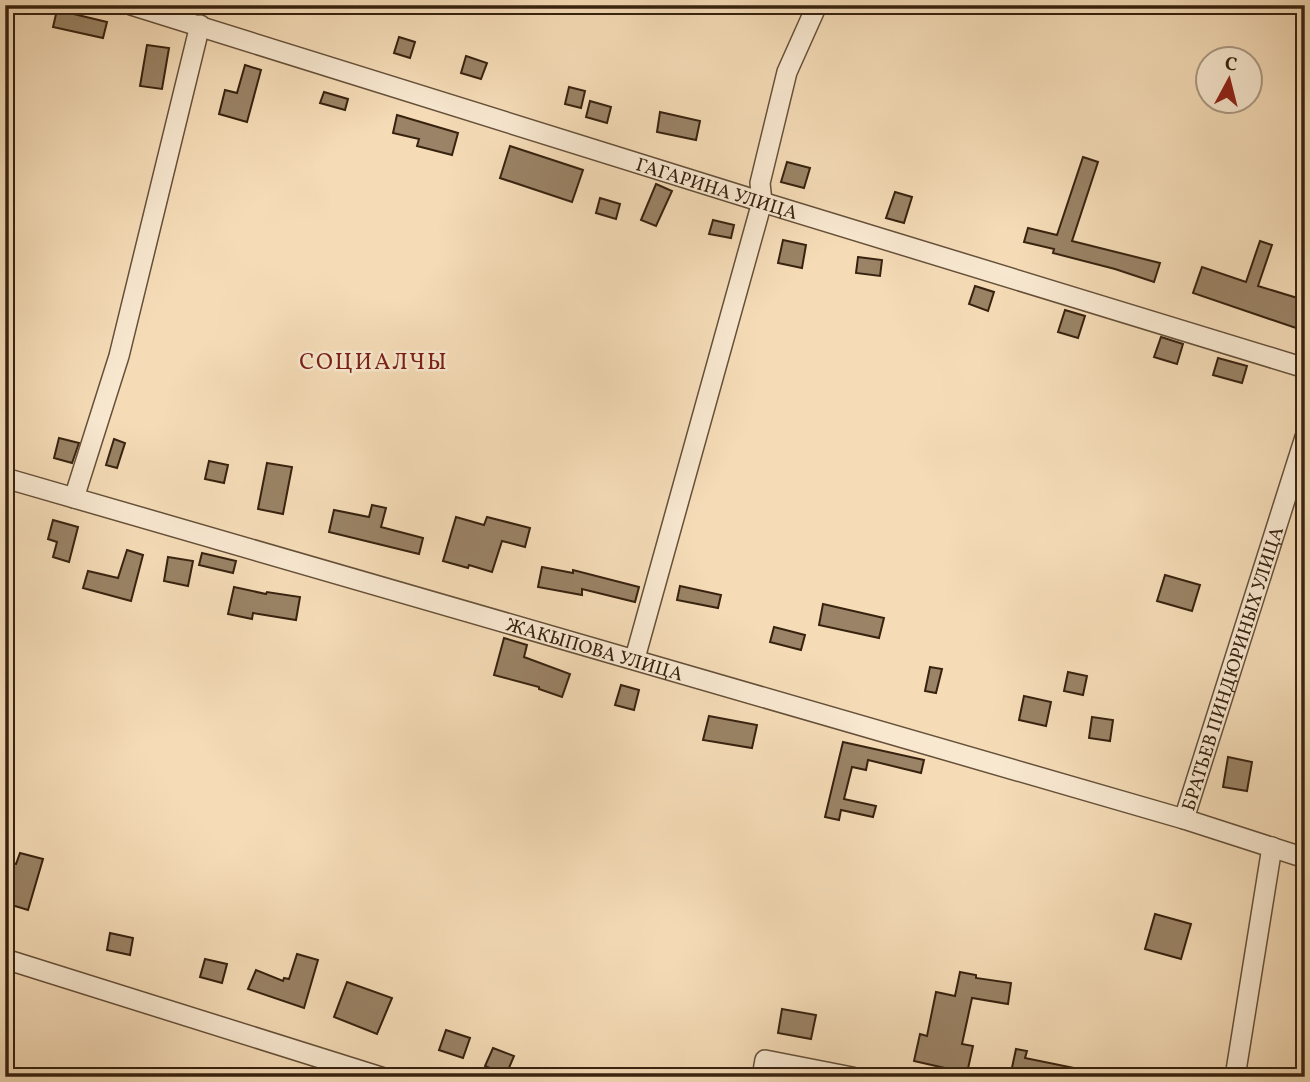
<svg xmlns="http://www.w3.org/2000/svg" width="1310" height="1082" font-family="Vollkorn,serif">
<rect width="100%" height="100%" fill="#f5dcb7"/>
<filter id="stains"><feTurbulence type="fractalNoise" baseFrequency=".00286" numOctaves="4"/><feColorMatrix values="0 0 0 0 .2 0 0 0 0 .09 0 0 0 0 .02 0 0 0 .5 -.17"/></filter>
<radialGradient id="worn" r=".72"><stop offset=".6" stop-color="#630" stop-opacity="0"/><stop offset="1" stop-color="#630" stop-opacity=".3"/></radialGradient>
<g fill="#9a8366" stroke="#37220f" stroke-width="2">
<path d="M 57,10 L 107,22 L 103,38 L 53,27 Z"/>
<path d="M 399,37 L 415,42 L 410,58 L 394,53 Z"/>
<path d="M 147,45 L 169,48 L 162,89 L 140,86 Z"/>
<path d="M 466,56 L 487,63 L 481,79 L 461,73 Z"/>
<path d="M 245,65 L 261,70 L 247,122 L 219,114 L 225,90 L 237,93 Z"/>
<path d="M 569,87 L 585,91 L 581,108 L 565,104 Z"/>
<path d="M 324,92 L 348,99 L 345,110 L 320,103 Z"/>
<path d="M 590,101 L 611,107 L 607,123 L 586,117 Z"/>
<path d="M 660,112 L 700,121 L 696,140 L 657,132 Z"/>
<path d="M 397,115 L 458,133 L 452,155 L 417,146 L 419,139 L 393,133 Z"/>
<path d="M 510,146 L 583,170 L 572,202 L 500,178 Z"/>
<path d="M 1083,157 L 1098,162 L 1072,241 L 1160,263 L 1154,282 L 1115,269 L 1053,253 L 1054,249 L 1024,242 L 1028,228 L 1057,235 Z"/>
<path d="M 787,162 L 810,168 L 804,188 L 781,182 Z"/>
<path d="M 656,184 L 672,191 L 656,226 L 641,220 Z"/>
<path d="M 895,192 L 912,197 L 904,223 L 886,218 Z"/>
<path d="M 600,198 L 620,204 L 616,219 L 596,213 Z"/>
<path d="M 713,220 L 734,225 L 731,238 L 709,234 Z"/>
<path d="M 783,240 L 806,245 L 802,268 L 778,263 Z"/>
<path d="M 1260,241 L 1272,245 L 1258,286 L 1304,300 L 1296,328 L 1193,293 L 1202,267 L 1246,282 Z"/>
<path d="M 858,257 L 882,260 L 880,276 L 856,273 Z"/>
<path d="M 975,286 L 994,292 L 988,311 L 969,304 Z"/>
<path d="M 1065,310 L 1085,316 L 1078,338 L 1058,332 Z"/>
<path d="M 1161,337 L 1183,344 L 1177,364 L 1154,357 Z"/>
<path d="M 1218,358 L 1247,366 L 1242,383 L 1213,375 Z"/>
<path d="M 59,438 L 79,443 L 72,463 L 54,458 Z"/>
<path d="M 114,439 L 125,443 L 117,468 L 106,465 Z"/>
<path d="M 209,461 L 228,465 L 224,483 L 205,479 Z"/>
<path d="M 267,463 L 292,467 L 283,514 L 258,509 Z"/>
<path d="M 372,505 L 386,508 L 381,527 L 423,538 L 419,554 L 329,532 L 334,510 L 369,517 Z"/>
<path d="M 456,517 L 484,525 L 487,517 L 530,528 L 525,547 L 502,541 L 492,572 L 469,565 L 468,568 L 443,561 Z"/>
<path d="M 53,520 L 78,527 L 69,562 L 53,557 L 57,542 L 48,539 Z"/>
<path d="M 127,550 L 143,555 L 131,601 L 83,588 L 88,571 L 118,578 Z"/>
<path d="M 202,553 L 236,561 L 233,573 L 199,565 Z"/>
<path d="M 168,557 L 193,561 L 188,586 L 164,581 Z"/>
<path d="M 542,567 L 573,573 L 573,570 L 639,587 L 635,602 L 582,589 L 582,595 L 538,587 Z"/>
<path d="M 1165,575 L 1200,585 L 1192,611 L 1157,601 Z"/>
<path d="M 680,586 L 721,595 L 718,608 L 677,600 Z"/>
<path d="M 234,587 L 266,594 L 267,592 L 300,597 L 296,620 L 253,613 L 252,619 L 228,614 Z"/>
<path d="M 823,604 L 884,618 L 879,638 L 819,625 Z"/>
<path d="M 774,627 L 805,635 L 801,650 L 770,642 Z"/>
<path d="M 504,638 L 527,645 L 524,657 L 570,674 L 562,697 L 539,689 L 539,687 L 494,675 Z"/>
<path d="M 930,667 L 942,669 L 936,693 L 925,691 Z"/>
<path d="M 1068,672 L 1087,676 L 1083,695 L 1064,691 Z"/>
<path d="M 621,685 L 639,690 L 634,710 L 615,705 Z"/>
<path d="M 1024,696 L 1051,702 L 1046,726 L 1019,720 Z"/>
<path d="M 709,716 L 757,725 L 752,748 L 703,740 Z"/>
<path d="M 1092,717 L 1113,720 L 1110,741 L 1089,738 Z"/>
<path d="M 843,742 L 924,760 L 921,773 L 868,760 L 866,770 L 852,767 L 844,799 L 876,806 L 873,817 L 841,810 L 839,820 L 825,817 Z"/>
<path d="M 1228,757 L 1252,762 L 1247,791 L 1223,787 Z"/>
<path d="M 20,853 L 43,859 L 28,910 L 5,903 L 5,860 L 16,864 Z"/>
<path d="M 1155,914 L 1191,924 L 1181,959 L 1145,949 Z"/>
<path d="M 110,933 L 133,938 L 130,955 L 107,950 Z"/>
<path d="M 297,954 L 318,960 L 304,1008 L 248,989 L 256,970 L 283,981 L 284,978 L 289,979 Z"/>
<path d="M 205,959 L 227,964 L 222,983 L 200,977 Z"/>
<path d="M 960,972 L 976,975 L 976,978 L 1011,983 L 1008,1004 L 972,998 L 962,1044 L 973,1046 L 967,1073 L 914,1061 L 920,1034 L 927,1036 L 936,992 L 955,996 Z"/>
<path d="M 347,982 L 392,998 L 377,1034 L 334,1017 Z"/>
<path d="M 782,1009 L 816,1015 L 811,1039 L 778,1033 Z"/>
<path d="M 446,1030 L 470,1038 L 463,1058 L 439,1050 Z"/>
<path d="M 493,1048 L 514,1056 L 506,1075 L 485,1066 Z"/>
<path d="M 1016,1049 L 1027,1051 L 1025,1058 L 1089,1071 L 1089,1077 L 1010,1077 Z"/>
</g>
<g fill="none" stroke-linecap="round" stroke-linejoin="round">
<g stroke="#665039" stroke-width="22">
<g id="minor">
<path id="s1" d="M 131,5 L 762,202 L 1305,368"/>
<path id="s2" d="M 5,478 L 1184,819 L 1305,858"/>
<path d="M 74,498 L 119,356 L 200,25"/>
<path d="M 635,658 L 762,202 L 760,183 L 787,72 L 817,5"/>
<path id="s3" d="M 1184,819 L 1305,437"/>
<path d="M 5,959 L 381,1077"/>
<path d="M 762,1077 L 765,1060 L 852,1077"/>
<path d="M 1235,1077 L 1272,847"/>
</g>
</g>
<use href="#minor" stroke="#f8e8d0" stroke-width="19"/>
</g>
<g text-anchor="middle" stroke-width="5" stroke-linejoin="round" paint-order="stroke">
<g font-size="19" fill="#37220f" stroke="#f8e8d0">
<text dy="7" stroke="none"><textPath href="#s1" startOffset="614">ГАГАРИНА УЛИЦА</textPath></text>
<text dy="7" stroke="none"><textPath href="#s2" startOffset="614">ЖАКЫПОВА УЛИЦА</textPath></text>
<text dy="7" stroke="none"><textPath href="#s3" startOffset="158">БРАТЬЕВ ПИНДЮРИНЫХ УЛИЦА</textPath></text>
</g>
<g font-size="23" letter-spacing="2" fill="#7a1f14" stroke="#f8e8d0">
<text x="374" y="369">СОЦИАЛЧЫ</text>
</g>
</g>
<rect width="1310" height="1082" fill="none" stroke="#f5dcb7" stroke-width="28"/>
<rect x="7" y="7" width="1296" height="1068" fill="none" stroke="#37220f" stroke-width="3.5"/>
<rect x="14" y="14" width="1282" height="1054" fill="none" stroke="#37220f" stroke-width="2"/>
<g transform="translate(1229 80) rotate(7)"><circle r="33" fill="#f8e8d0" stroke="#ab9983" stroke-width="2"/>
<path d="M0-5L12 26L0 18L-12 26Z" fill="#8f2418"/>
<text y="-10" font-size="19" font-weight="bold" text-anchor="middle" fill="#37220f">С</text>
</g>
<rect width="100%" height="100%" filter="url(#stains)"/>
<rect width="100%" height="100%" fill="url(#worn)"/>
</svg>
